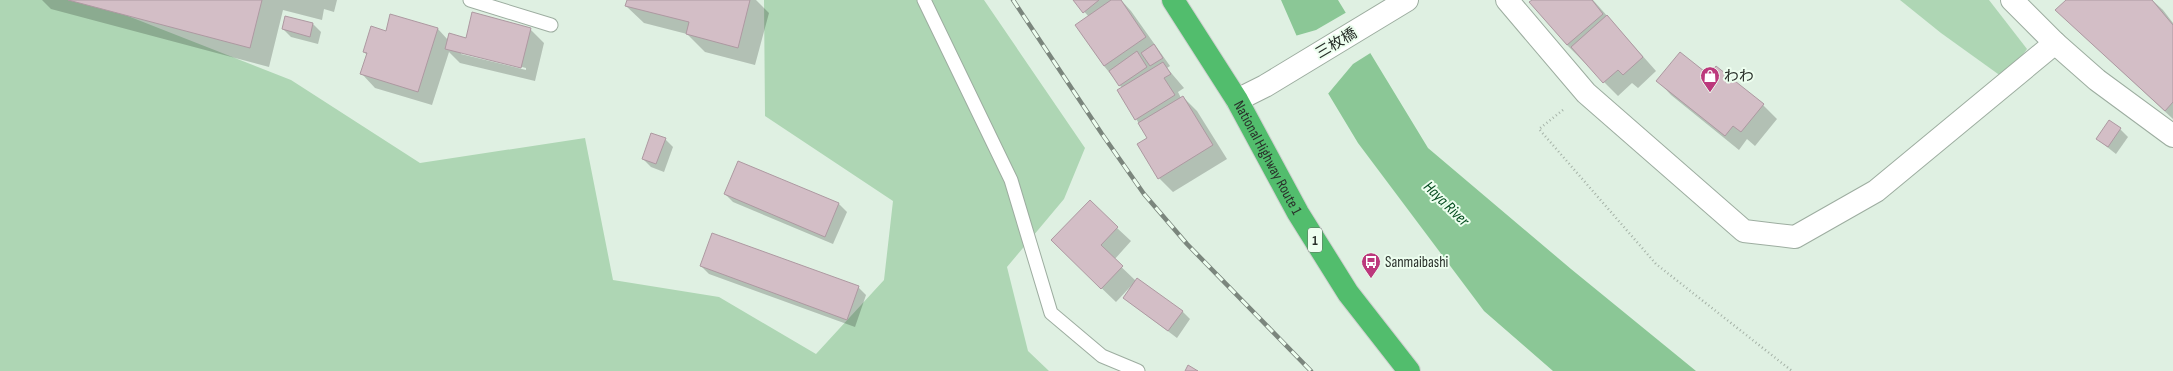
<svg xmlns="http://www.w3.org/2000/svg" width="2173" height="371" font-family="'Sofia Sans Condensed','Noto Sans JP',sans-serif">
<rect width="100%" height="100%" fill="#dff0e2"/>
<g fill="#aed6b4">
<path d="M 0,0 L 87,0 L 291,80 L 420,163 L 585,138 L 613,280 L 719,297 L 816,354 L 884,280 L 893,201 L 765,116 L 764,0 L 984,0 L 1085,148 L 1064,199 L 1007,267 L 1028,351 L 1049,371 L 0,371 Z"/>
<path d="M 1900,0 L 1989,0 L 2027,49 L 2005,79 L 1941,33 Z"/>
</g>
<path fill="#8bc796" d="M 1281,0 L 1338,0 L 1428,148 L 1571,269 L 1696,371 L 1553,371 L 1484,311 L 1358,143 L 1305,55 Z"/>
<path fill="#dff0e2" d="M 1347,12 L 1372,52 L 1353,64 L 1327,95 L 1303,56 L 1295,36 L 1316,30 Z"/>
<g fill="#0003" fill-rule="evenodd">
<path d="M 42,0 L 337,0 L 334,12 L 324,9 L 322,20 L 283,10 L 269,67 L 51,9 Z"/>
<path d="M 628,0 L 756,0 L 769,13 L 755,65 L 705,52 L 687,34 L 644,23 L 626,6 Z"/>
<path d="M 1074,0 L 1121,0 L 1131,11 L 1170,66 L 1167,68 L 1184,88 L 1178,92 L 1181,98 L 1183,97 L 1197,111 L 1227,159 L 1173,192 L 1159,178 L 1148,138 L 1118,90 L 1122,88 L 1104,66 L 1076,25 L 1089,17 Z"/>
<path d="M 1533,0 L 1593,0 L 1656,71 L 1638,88 L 1632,83 L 1618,96 L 1567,45 Z"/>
<path d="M 2067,0 L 2152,0 L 2163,10 L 2173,23 L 2173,119 L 2056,10 Z"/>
<path d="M 286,18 L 313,24 L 321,32 L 318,44 L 291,37 L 283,29 Z"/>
<path d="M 438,29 L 448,40 L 466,39 L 530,29 L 544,43 L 535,81 L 460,63 L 449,52 L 432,105 L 375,88 L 362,74 L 367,55 L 364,52 L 386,32 ZM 461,52 L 526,68 L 526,70 L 461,54 Z"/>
<path d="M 1709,76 L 1763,105 L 1777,119 L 1755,146 L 1747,139 L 1739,150 L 1671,95 L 1658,81 Z"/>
<path d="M 2120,129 L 2128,137 L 2116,154 L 2097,139 Z"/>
<path d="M 665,139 L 673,147 L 664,172 L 651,167 L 643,159 Z"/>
<path d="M 738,162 L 839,204 L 847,212 L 833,244 L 733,202 L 725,194 Z"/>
<path d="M 1117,228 L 1131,241 L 1114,260 L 1136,281 L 1182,311 L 1190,319 L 1177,338 L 1124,298 L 1131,286 L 1116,302 L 1066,254 Z"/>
<path d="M 701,266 L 858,287 L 866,295 L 855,327 L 709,274 Z"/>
</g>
<g fill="#d3bec6" stroke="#ad99a1">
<path d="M 68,0 L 262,0 L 250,48 Z"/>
<path d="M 627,0 L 750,0 L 738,48 L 686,34 L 689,22 L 625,6 Z"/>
<path d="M 1073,0 L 1099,0 L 1083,13 Z"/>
<path d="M 1111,0 L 1121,0 L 1146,37 L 1104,66 L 1075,25 Z"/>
<path d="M 1532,0 L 1592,0 L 1603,14 L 1567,45 L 1529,2 Z"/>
<path d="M 2066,0 L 2152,0 L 2173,25 L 2173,102 L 2165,111 L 2055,10 Z"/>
<path d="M 472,12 L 531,28 L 521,68 L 445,49 L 449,33 L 466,38 Z"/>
<path d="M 390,14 L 438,28 L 418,92 L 360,74 L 367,53 L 363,52 L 371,26 L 386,31 Z"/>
<path d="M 1607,15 L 1643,57 L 1623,75 L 1618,70 L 1603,83 L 1571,47 Z"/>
<path d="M 285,16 L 313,23 L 310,37 L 282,29 Z"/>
<path d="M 1154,44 L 1163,58 L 1150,66 L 1141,53 Z"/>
<path d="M 1137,51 L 1147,67 L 1119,86 L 1109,71 Z"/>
<path d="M 1680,52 L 1709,75 L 1716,66 L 1764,104 L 1741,132 L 1733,126 L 1725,136 L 1656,81 Z"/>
<path d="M 1163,62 L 1171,74 L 1164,78 L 1175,95 L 1135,120 L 1117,90 Z"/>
<path d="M 1183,96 L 1213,145 L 1158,179 L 1137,144 L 1147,138 L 1138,123 Z"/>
<path d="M 2109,120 L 2121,128 L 2108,147 L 2096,139 Z"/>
<path d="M 651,133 L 666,138 L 656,164 L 642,159 Z"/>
<path d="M 738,161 L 839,203 L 825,237 L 724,194 Z"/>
<path d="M 1090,200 L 1118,227 L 1101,245 L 1123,266 L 1101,289 L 1051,240 Z"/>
<path d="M 712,233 L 859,286 L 847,320 L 700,266 Z"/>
<path d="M 1137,278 L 1183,311 L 1168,331 L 1123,298 Z"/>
<path d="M 1188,365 L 1198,371 L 1185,371 Z"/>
</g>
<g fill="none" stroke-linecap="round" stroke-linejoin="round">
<g stroke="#9dada0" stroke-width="15">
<g id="lane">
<path d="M 470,0 L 551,25"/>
<path d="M 924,0 L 1011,180 L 1051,313 L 1102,356 L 1138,371"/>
</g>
</g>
<g stroke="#9dada0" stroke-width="24">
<g id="street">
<path d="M 1507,0 L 1586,93 L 1744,231 L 1795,237 L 1876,191 L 2055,43"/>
<path d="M 2012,0 L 2055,43 L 2097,80 L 2173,136"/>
</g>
</g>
<g stroke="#9dada0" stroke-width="24">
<path id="secondary" d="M 1237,100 L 1265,86 L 1407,0"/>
</g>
<g stroke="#d0d1d0" stroke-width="24">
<g id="highway">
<path id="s1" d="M 1173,0 L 1237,100 L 1298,213 L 1348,293 L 1409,371"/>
</g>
</g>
<path stroke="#a4b1a6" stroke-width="2.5" stroke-dasharray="1 3" stroke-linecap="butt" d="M 1563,110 L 1539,129 L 1656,264 L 1792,371"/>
<use href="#lane" stroke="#fff" stroke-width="13"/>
<use href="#street" stroke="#fff" stroke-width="22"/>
<use href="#secondary" stroke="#fff" stroke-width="22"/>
<use href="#highway" stroke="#52bd6d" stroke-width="22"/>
<g stroke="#7b867d" stroke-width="4.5">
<path id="rail" d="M 1013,0 L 1102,134 L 1144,194 L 1187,244 L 1311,371"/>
</g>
<use href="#rail" stroke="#edfeef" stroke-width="3" stroke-dasharray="9" stroke-linecap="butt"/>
</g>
<defs>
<g id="shop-pin" transform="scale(1)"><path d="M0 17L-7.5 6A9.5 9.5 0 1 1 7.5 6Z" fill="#bc387c" stroke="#edfeef"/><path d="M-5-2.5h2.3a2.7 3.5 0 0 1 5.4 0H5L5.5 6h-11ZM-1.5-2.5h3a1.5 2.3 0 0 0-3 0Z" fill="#fff"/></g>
<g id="bus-pin" transform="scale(1)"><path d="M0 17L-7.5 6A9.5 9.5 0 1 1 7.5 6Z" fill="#bc387c" stroke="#edfeef"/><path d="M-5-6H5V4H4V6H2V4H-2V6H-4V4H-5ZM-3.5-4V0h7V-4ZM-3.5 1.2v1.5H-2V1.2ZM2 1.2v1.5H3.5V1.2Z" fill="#fff"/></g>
</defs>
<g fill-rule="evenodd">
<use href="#shop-pin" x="1710" y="76"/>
<use href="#bus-pin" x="1371" y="262"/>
</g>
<g text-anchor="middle" stroke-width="4" stroke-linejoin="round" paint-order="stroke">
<rect fill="#edfeef" stroke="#646e65" stroke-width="1" x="1308" y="228" width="14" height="24" rx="3"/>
<g font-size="14" font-weight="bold" fill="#29302a">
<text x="1315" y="245">1</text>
</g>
<g font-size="15" fill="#29302a" stroke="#edfeef">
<text transform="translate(1336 43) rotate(-31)" y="5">三枚橋</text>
<text dy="5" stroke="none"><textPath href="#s1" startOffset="184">National Highway Route 1</textPath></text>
</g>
<g font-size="15" fill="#29302a" stroke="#edfeef" text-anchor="start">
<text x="1724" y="81">わわ</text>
<text x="1385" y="267">Sanmaibashi</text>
</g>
<g font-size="16" font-style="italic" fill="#054c1f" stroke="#edfeef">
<text transform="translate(1447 203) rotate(44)" y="6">Haya River</text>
</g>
</g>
</svg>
